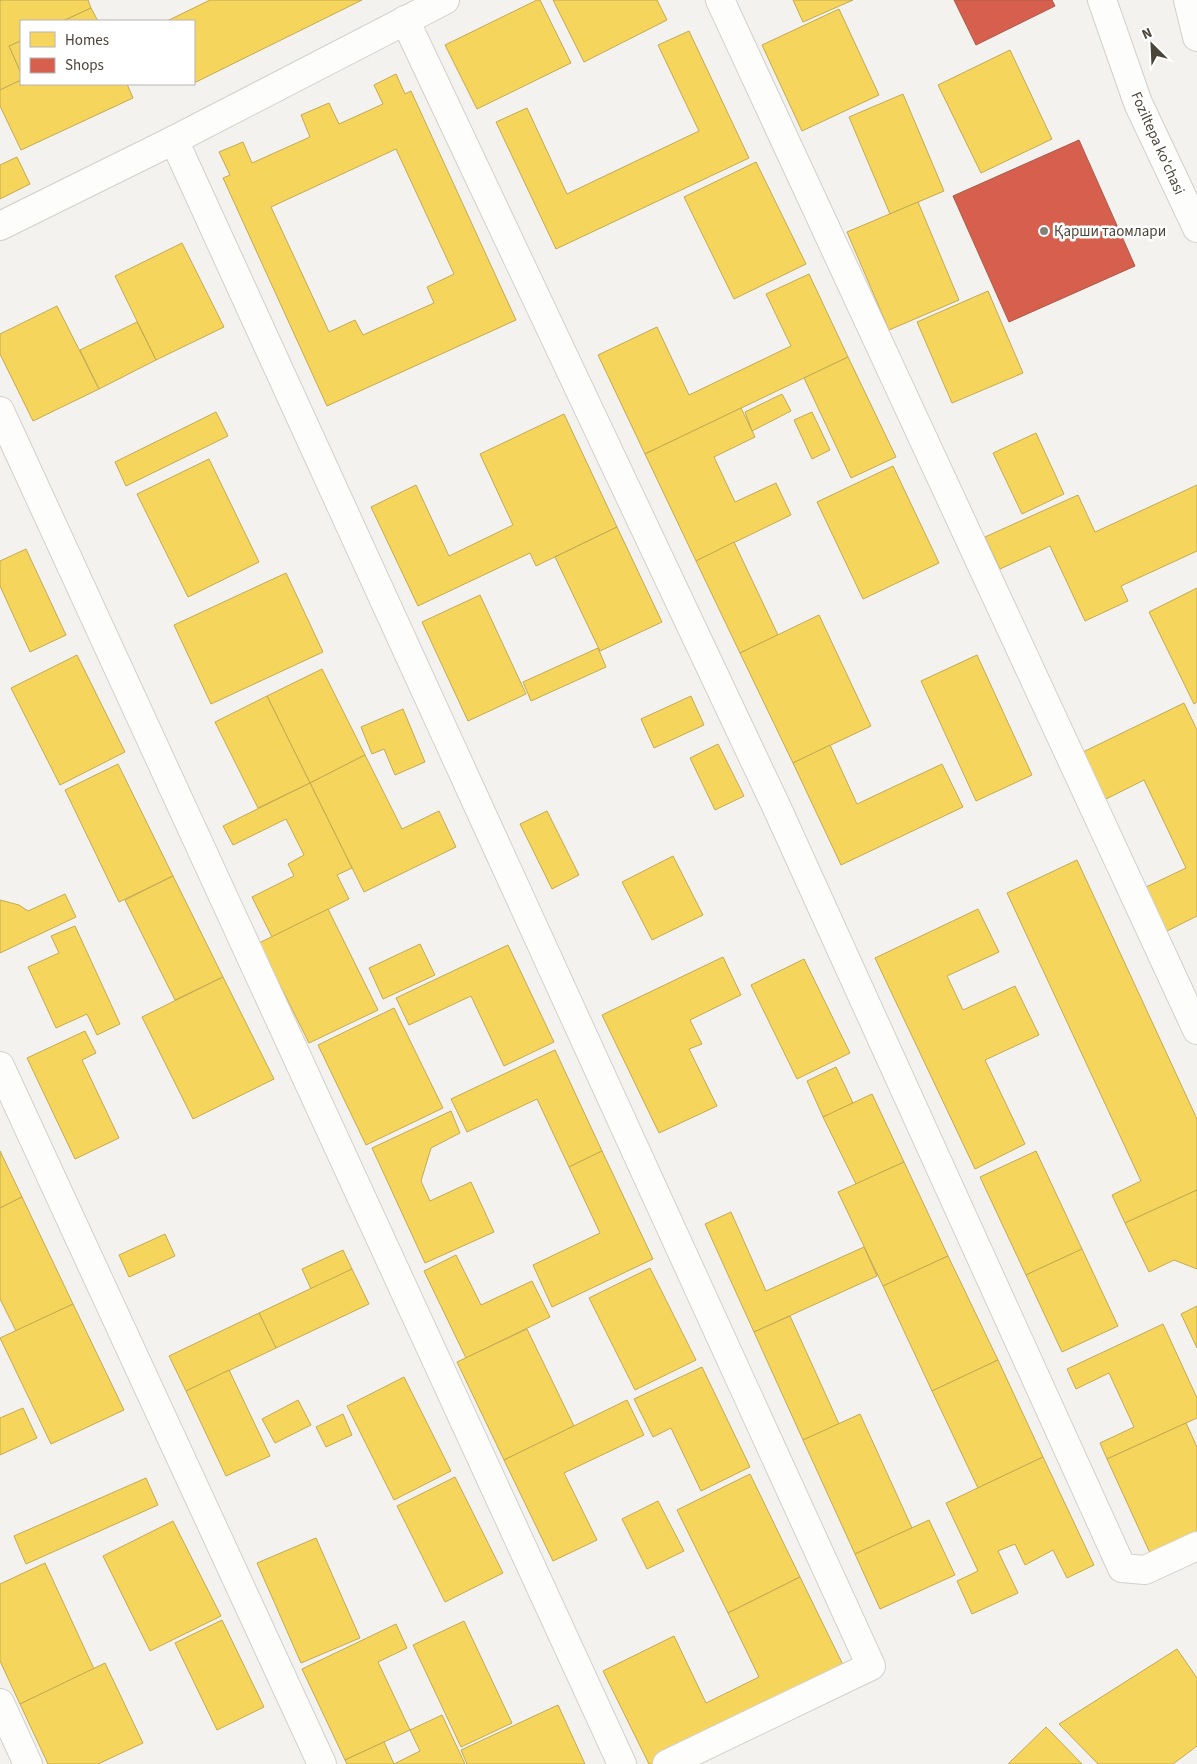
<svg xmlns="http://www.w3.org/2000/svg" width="1197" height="1764" font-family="'Source Sans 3',sans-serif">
<rect width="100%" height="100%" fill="#f4f2ee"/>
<g fill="#f6d55c" stroke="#c3aa52" fill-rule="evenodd">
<path d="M 0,0 L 88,0 L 91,8 L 63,21 L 21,21 L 21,41 L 9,46 L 21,73 L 21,80 L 0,90 Z"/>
<path d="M 210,0 L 362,0 L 194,83 L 194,21 L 167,21 Z"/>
<path d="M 537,0 L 540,0 L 571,63 L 477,109 L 445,45 Z"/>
<path d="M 553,0 L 657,0 L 667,20 L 584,62 Z"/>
<path d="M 793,0 L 853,0 L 803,22 Z"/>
<path d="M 91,8 L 98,21 L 63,21 Z"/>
<path d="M 839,9 L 879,95 L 802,131 L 762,45 Z"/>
<path d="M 689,31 L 749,158 L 556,249 L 496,122 L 527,108 L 567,194 L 699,131 L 658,45 Z"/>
<path d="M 21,41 L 21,73 L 9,46 Z"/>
<path d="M 1010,50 L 1052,139 L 981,173 L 938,85 Z"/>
<path d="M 396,74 L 405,94 L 411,91 L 516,320 L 327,406 L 223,178 L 230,175 L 219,152 L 243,142 L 252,163 L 310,137 L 301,115 L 329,103 L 339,124 L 383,104 L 374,85 ZM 396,149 L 454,274 L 427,287 L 434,303 L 363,335 L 355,320 L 329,332 L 271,207 Z"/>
<path d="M 21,80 L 21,84 L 127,84 L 133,98 L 21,150 L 0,106 L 0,90 Z"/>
<path d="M 903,94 L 944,191 L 890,214 L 849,117 Z"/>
<path d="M 17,157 L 30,184 L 0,199 L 0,165 Z"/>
<path d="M 756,162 L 806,264 L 734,299 L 684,197 Z"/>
<path d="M 918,202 L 959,300 L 889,330 L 847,232 Z"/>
<path d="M 182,243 L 224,327 L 156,360 L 115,276 Z"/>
<path d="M 809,274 L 848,357 L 645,454 L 598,355 L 657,327 L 689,395 L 791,346 L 766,294 Z"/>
<path d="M 988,291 L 1023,373 L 952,403 L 917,322 Z"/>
<path d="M 57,306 L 99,389 L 33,421 L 0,354 L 0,334 Z"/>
<path d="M 137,322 L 156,360 L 99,389 L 80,350 Z"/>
<path d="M 848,357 L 896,457 L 851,478 L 804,378 Z"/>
<path d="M 782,394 L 791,411 L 752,431 L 745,412 Z"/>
<path d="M 741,408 L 755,437 L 714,457 L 735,502 L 776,483 L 791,515 L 696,561 L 645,454 Z"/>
<path d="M 216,412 L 228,436 L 126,486 L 115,462 Z"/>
<path d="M 812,412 L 830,450 L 812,459 L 794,420 Z"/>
<path d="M 564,414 L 617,527 L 536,566 L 530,553 L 418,606 L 371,507 L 416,485 L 449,556 L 513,525 L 480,454 Z"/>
<path d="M 1036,433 L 1064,494 L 1022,514 L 993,453 Z"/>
<path d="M 209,459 L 259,562 L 188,597 L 137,494 Z"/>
<path d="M 893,466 L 939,563 L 863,599 L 817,502 Z"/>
<path d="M 1197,485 L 1197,551 L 1121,586 L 1128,601 L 1085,621 L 1050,546 L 1000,569 L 985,537 L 1078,495 L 1095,532 Z"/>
<path d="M 617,527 L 662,622 L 600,651 L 555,557 Z"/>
<path d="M 734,542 L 778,635 L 740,653 L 696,561 Z"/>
<path d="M 26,549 L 66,635 L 30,652 L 0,586 L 0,561 Z"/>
<path d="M 286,573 L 323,652 L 211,704 L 174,625 Z"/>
<path d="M 1197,588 L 1197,702 L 1194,704 L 1149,612 Z"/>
<path d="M 480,595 L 526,694 L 468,721 L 422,622 Z"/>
<path d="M 819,615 L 871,726 L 793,763 L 740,653 Z"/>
<path d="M 598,648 L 606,667 L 531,701 L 523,682 Z"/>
<path d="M 77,655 L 125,752 L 60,785 L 11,688 Z"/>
<path d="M 977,655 L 1032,775 L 976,801 L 921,681 Z"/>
<path d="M 322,669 L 365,755 L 310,783 L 267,696 Z"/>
<path d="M 267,696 L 310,783 L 258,808 L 215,722 Z"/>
<path d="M 691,696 L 704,725 L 654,748 L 641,719 Z"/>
<path d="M 1184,703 L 1197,730 L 1197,916 L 1167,931 L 1146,887 L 1186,868 L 1144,780 L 1106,799 L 1083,752 Z"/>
<path d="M 403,709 L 425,762 L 395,775 L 384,749 L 372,754 L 361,727 Z"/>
<path d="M 718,744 L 744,796 L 715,810 L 690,758 Z"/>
<path d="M 830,745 L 857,804 L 942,764 L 963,807 L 841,865 L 793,763 Z"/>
<path d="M 365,755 L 402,829 L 439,811 L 456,847 L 364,892 L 310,783 Z"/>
<path d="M 118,764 L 173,876 L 119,902 L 65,790 Z"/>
<path d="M 310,783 L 352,868 L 337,875 L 349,899 L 272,937 L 252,897 L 294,876 L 288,864 L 304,855 L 286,819 L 233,845 L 223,826 Z"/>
<path d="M 547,811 L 579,875 L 552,889 L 520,824 Z"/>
<path d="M 673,856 L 703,915 L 652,940 L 622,882 Z"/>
<path d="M 1077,860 L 1197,1119 L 1197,1190 L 1125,1223 L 1112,1195 L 1141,1181 L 1007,893 Z"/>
<path d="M 173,876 L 223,977 L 175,1000 L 125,900 Z"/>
<path d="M 65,894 L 76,917 L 0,953 L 0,900 L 19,905 L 28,911 Z"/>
<path d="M 328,909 L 378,1010 L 309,1043 L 259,943 Z"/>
<path d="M 978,909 L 999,952 L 947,976 L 963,1010 L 1015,986 L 1039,1035 L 985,1060 L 1025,1144 L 975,1169 L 875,958 Z"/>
<path d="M 75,926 L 120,1024 L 97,1035 L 87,1014 L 56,1028 L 28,967 L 59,953 L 51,936 Z"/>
<path d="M 420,944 L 435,975 L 383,999 L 369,968 Z"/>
<path d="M 508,945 L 554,1042 L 504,1066 L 471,996 L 409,1025 L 396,998 Z"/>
<path d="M 723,957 L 741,995 L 690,1020 L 702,1044 L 689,1049 L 717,1106 L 659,1133 L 602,1015 Z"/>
<path d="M 804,959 L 850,1053 L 797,1079 L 751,985 Z"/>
<path d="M 223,977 L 274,1079 L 193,1119 L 142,1017 Z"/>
<path d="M 394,1008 L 443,1108 L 366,1145 L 318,1045 Z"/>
<path d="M 85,1031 L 96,1053 L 82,1060 L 119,1138 L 75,1159 L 27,1058 Z"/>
<path d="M 555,1050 L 602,1151 L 569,1167 L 537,1099 L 467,1132 L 451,1099 Z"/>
<path d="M 836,1067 L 853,1103 L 823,1117 L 807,1081 Z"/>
<path d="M 872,1094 L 904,1162 L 856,1184 L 823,1117 Z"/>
<path d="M 451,1111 L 460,1133 L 431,1148 L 421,1181 L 430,1201 L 471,1182 L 494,1232 L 425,1263 L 372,1148 Z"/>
<path d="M 0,1151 L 22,1197 L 0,1208 Z"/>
<path d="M 602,1151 L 653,1259 L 552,1307 L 533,1265 L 600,1233 L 569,1167 Z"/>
<path d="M 1036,1151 L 1082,1249 L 1026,1275 L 980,1177 Z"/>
<path d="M 904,1162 L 948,1256 L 883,1286 L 838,1192 Z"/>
<path d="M 1197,1190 L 1197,1269 L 1174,1260 L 1149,1272 L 1125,1223 Z"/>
<path d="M 22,1197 L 73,1304 L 16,1331 L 0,1299 L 0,1208 Z"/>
<path d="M 731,1212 L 766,1291 L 864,1247 L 877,1276 L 754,1332 L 705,1224 Z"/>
<path d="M 165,1234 L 175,1256 L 129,1277 L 119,1255 Z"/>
<path d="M 1082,1249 L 1118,1326 L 1062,1352 L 1026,1275 Z"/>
<path d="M 343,1250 L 352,1269 L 311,1289 L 302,1269 Z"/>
<path d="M 456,1255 L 481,1305 L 532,1281 L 550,1317 L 466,1358 L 424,1271 Z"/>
<path d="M 948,1256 L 998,1360 L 932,1391 L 883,1286 Z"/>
<path d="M 650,1268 L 696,1360 L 635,1390 L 589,1298 Z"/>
<path d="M 352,1269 L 369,1304 L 276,1348 L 259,1313 Z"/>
<path d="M 73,1304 L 124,1410 L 51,1444 L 0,1338 Z"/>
<path d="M 1197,1306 L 1197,1348 L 1181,1314 Z"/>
<path d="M 259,1313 L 276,1348 L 186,1391 L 169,1356 Z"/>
<path d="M 790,1316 L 839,1424 L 803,1440 L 754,1332 Z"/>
<path d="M 1163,1324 L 1197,1398 L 1197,1418 L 1107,1459 L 1100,1443 L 1134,1427 L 1109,1373 L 1076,1389 L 1067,1369 Z"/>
<path d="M 527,1329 L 574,1426 L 504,1460 L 457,1362 Z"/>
<path d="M 998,1360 L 1043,1457 L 978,1488 L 932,1391 Z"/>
<path d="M 702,1367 L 750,1467 L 701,1491 L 671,1428 L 653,1437 L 634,1399 Z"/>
<path d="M 229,1370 L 270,1456 L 226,1476 L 186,1391 Z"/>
<path d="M 404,1377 L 451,1471 L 394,1500 L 347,1406 Z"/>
<path d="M 298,1400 L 311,1425 L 275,1443 L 262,1419 Z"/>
<path d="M 627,1400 L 644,1435 L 564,1473 L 597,1540 L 553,1561 L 504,1460 Z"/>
<path d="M 23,1408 L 37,1438 L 0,1455 L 0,1418 Z"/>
<path d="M 343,1414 L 352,1435 L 326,1447 L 316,1427 Z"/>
<path d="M 860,1414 L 912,1528 L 855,1554 L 803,1440 Z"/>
<path d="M 1186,1423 L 1197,1447 L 1197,1532 L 1150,1553 L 1107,1459 Z"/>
<path d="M 1043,1457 L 1094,1565 L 1067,1578 L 1053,1550 L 1025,1565 L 1015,1544 L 998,1551 L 1018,1593 L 972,1614 L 957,1581 L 978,1571 L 946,1503 Z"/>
<path d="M 750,1474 L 800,1577 L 728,1613 L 677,1510 Z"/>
<path d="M 455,1477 L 503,1573 L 445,1602 L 397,1506 Z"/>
<path d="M 146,1478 L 158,1505 L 26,1564 L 14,1536 Z"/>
<path d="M 658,1501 L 684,1551 L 647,1569 L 622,1519 Z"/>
<path d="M 929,1520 L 955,1575 L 880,1609 L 855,1554 Z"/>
<path d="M 173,1521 L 221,1616 L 150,1651 L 103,1556 Z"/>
<path d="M 316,1538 L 360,1638 L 301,1663 L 257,1563 Z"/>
<path d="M 45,1563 L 94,1669 L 20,1704 L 0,1661 L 0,1584 Z"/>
<path d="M 800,1577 L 846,1671 L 655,1764 L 649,1764 L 603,1671 L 674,1636 L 706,1703 L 759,1677 L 728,1613 Z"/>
<path d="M 222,1620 L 264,1707 L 217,1730 L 175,1643 Z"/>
<path d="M 464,1621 L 512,1723 L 461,1747 L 413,1645 Z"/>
<path d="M 396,1624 L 407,1648 L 378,1662 L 410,1730 L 345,1760 L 302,1669 Z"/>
<path d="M 1177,1649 L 1197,1678 L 1197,1746 L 1173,1764 L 1098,1764 L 1059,1724 Z"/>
<path d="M 105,1663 L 143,1743 L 98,1764 L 48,1764 L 20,1704 Z"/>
<path d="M 558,1705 L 585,1764 L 467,1764 L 461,1750 Z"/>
<path d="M 442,1715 L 465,1764 L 347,1764 L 345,1760 L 384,1742 L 394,1764 L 420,1751 L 410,1730 Z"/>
<path d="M 1046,1727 L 1082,1764 L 1008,1764 Z"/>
</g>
<g fill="#d6604d" stroke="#ac5847">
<path d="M 954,0 L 1052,0 L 1055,6 L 976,45 Z"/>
<path d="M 1079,140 L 1135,266 L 1009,322 L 953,196 Z"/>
</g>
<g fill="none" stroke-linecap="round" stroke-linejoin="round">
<g stroke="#d2d0cb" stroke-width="30">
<g id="minor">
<path d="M 720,0 L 1197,1030"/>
<path d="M 1102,0 L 1138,103 L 1197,228"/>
<path d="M 1188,0 L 1197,37"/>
<path d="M 405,20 L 777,808 L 1122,1568 L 1145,1570 L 1197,1546"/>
<path d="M 174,140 L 871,1666 L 667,1764"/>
<path d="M 0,226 L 174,140 L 445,0"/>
<path d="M 0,411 L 622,1764"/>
<path d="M 0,1066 L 322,1764"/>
<path d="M 0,1703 L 28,1764"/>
</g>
</g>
<use href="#minor" stroke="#fdfdfc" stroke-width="28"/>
</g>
<circle fill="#868178" stroke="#fff" stroke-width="2" cx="1044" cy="231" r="5"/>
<g text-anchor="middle" stroke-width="5" stroke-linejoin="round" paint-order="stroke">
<g font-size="15" fill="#4b4439" stroke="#fff">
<text transform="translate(1158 143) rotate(66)" y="5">Foziltepa ko'chasi</text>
</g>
<g font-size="15" fill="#4b4439" stroke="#fff" text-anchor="start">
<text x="1054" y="236">Қарши таомлари</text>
</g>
</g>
<rect x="20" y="20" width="175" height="65" fill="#ffffff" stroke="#b7b4b0"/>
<rect x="30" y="32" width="25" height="15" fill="#f6d55c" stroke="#b7b4b0"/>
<text x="65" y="45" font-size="15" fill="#4b4439">Homes</text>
<rect x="30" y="58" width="25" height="15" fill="#d6604d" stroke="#b7b4b0"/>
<text x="65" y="70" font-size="15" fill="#4b4439">Shops</text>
<g transform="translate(1152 45) rotate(336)" stroke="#ffffff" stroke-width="4" paint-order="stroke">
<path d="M0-4L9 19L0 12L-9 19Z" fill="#4b4439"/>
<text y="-8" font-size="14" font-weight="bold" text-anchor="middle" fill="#4b4439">N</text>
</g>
</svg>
